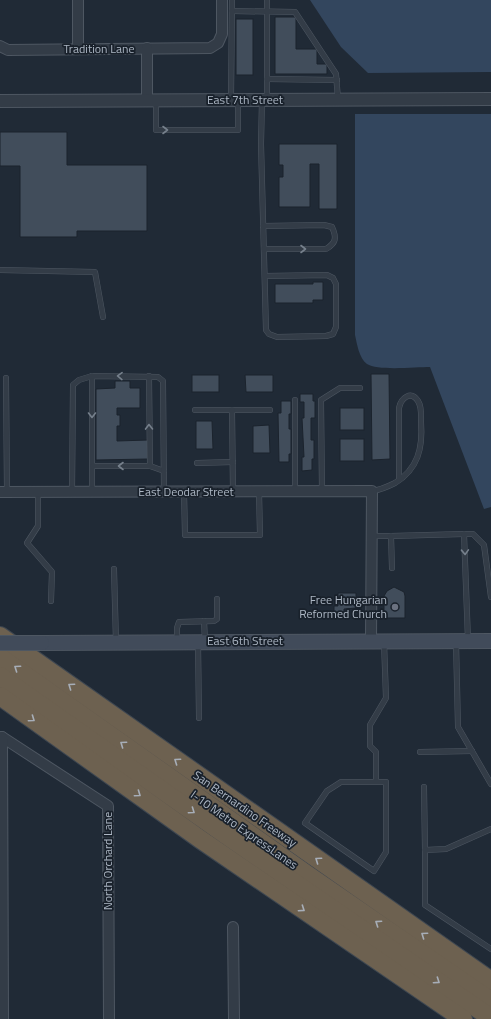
<svg xmlns="http://www.w3.org/2000/svg" width="491" height="1019" font-family="'Titillium Web',sans-serif">
<rect width="100%" height="100%" fill="#202a36"/>
<g fill="#33465e">
<path d="M 310,0 L 491,0 L 491,72 L 368,73 L 341,47 Z"/>
<path d="M 355,114 L 491,114 L 491,507 L 484,509 L 430,367 C 416,367 377,371 367,364 C 359,358 357,344 355,335 Z"/>
</g>
<g fill="#414d5b" stroke="#1b232d">
<path d="M 275,17 L 296,17 L 296,49 L 317,49 L 317,64 L 327,64 L 327,74 L 275,74 Z"/>
<rect x="236" y="19" width="17" height="56"/>
<path d="M 0,132 L 67,132 L 67,165 L 147,165 L 147,231 L 77,231 L 77,237 L 20,237 L 20,166 L 0,166 Z"/>
<path d="M 279,144 L 337,144 L 337,209 L 319,209 L 319,164 L 310,164 L 310,207 L 279,207 L 279,177 L 283,177 L 283,165 L 279,165 Z"/>
<path d="M 313,282 L 323,282 L 323,300 L 313,300 L 313,303 L 275,303 L 275,284 L 313,284 Z"/>
<path d="M 371,374 L 389,374 L 390,459 L 372,460 Z"/>
<rect x="192" y="375" width="27" height="17"/>
<path d="M 245,375 L 273,375 L 273,392 L 246,392 Z"/>
<path d="M 115,381 L 130,381 L 130,388 L 140,388 L 140,408 L 117,408 L 117,415 L 120,415 L 120,426 L 117,426 L 117,441 L 148,440 L 148,459 L 96,460 L 96,389 L 115,388 Z"/>
<path d="M 300,394 L 313,394 L 313,401 L 315,401 L 315,418 L 311,418 L 311,440 L 314,440 L 314,459 L 312,459 L 312,470 L 302,471 L 302,457 L 304,457 L 302,418 L 304,418 L 304,402 L 300,402 Z"/>
<path d="M 281,401 L 291,401 L 291,414 L 289,414 L 289,429 L 291,429 L 291,454 L 289,454 L 289,462 L 279,462 L 278,413 L 281,413 Z"/>
<rect x="340" y="408" width="24" height="22"/>
<path d="M 196,421 L 212,421 L 213,449 L 196,449 Z"/>
<path d="M 269,425 L 270,453 L 253,453 L 253,426 Z"/>
<rect x="340" y="439" width="24" height="22"/>
<path d="M 394,587 L 404,592 L 405,596 L 405,618 L 384,618 L 384,596 L 387,591 Z"/>
<path d="M 338,593 L 356,593 L 356,608 L 344,609 L 344,616 L 334,616 L 334,606 L 338,606 Z"/>
</g>
<g fill="none" stroke-linecap="round" stroke-linejoin="round">
<g stroke="#4e5762" stroke-width="6">
<g id="service">
<path d="M 267,0 L 267,99"/>
<path d="M 232,11 L 295,12 L 336,74 L 338,99"/>
<path d="M 267,79 L 337,80"/>
<path d="M 231,99 L 232,0"/>
<path d="M 156,100 L 156,130 L 238,130 L 238,100"/>
<path d="M 262,100 L 261,144 L 266,330 L 269,334 L 277,337 L 326,336 L 333,334 L 336,327 L 336,284 L 333,278 L 327,275 L 265,276"/>
<path d="M 263,226 L 324,225 L 332,227 C 337,238 336,243 326,249 L 264,249"/>
<path d="M 0,270 L 95,272 L 103,317"/>
<path d="M 92,376 L 92,492"/>
<path d="M 149,376 L 150,466"/>
<path d="M 6,378 L 7,492"/>
<path d="M 295,400 L 295,491"/>
<path d="M 195,410 L 270,410"/>
<path d="M 232,410 L 233,492"/>
<path d="M 197,463 L 233,462"/>
<path d="M 93,466 L 150,466 L 164,471"/>
<path d="M 372,491 C 381,490 387,487 395,483 C 418,469 423,448 421,422 C 421,415 422,407 418,401 C 411,390 401,398 399,408 L 399,480"/>
<path d="M 38,492 L 38,526 L 27,543 L 52,572 L 51,601"/>
<path d="M 72,492 L 73,385 L 79,380 L 92,376 L 158,377 L 163,381 L 164,492"/>
<path d="M 184,492 L 185,535 L 260,535 L 259,492"/>
<path d="M 322,492 L 321,400 L 340,388 L 360,388"/>
<path d="M 371,536 L 391,536"/>
<path d="M 392,568 L 391,536 L 464,534"/>
<path d="M 114,569 L 116,642"/>
<path d="M 204,621 L 205,641"/>
<path d="M 468,640 L 464,534 L 473,534 L 484,545 L 491,597"/>
<path d="M 177,641 L 177,628 L 179,622 L 214,621 L 217,619 L 217,599"/>
<path d="M 198,642 L 199,718"/>
<path d="M 456,642 L 458,727 L 491,784"/>
<path d="M 420,752 L 472,751"/>
<path d="M 376,782 L 386,782 L 386,852 L 374,871 L 305,823 L 327,791 L 341,782 L 376,782 L 376,752 L 370,746 L 370,725 L 386,698 L 384,642"/>
<path d="M 424,787 L 425,850"/>
<path d="M 491,829 L 446,849 L 425,850 L 425,905 L 491,949"/>
</g>
</g>
<g stroke="#4e5762" stroke-width="12">
<g id="minor">
<path d="M 78,0 L 78,49"/>
<path d="M 0,46 L 8,50 L 210,48 L 218,43 L 222,34 L 222,0"/>
<path d="M 147,100 L 147,48"/>
<path d="M 0,492 L 372,491 L 371,641"/>
<path d="M 2,737 L 108,806 L 109,1019"/>
<path d="M 2,737 L 3,1019"/>
<path d="M 233,927 L 234,1019"/>
</g>
</g>
<g stroke="#4e5762" stroke-width="14">
<path id="tertiary" d="M 0,101 L 491,99"/>
</g>
<g stroke="#4e5762" stroke-width="16">
<path id="secondary" d="M 42,643 L 491,641"/>
</g>
<g stroke="#3e4751" stroke-width="20">
<g id="motorway">
<path d="M 0,636 L 491,981"/>
<path d="M 0,657 L 308,875 L 491,1001"/>
<path d="M 0,676 L 227,836 L 491,1018"/>
<path d="M 0,696 L 200,839 L 463,1019"/>
</g>
</g>
<use href="#service" stroke="#333c47" stroke-width="5"/>
<use href="#minor" stroke="#333c47" stroke-width="10"/>
<use href="#tertiary" stroke="#333c47" stroke-width="12"/>
<use href="#secondary" stroke="#414b5a" stroke-width="14"/>
<use href="#motorway" stroke="#6d6150" stroke-width="18"/>
<g stroke="#4e5762" stroke-width="16" stroke-linecap="butt">
<path id="secondary-bridge" d="M 0,643 L 42,643"/>
</g>
<use href="#secondary-bridge" stroke="#414b5a" stroke-width="14"/>
</g>
<defs><path id="oneway-chevron" d="M-2-3.5L2.5 0L-2 3.5" fill="none" stroke-width="1.6" stroke-linecap="round" stroke-linejoin="round"/></defs>
<g stroke="#76808c">
<use href="#oneway-chevron" transform="translate(165 130)"/>
<use href="#oneway-chevron" transform="translate(303 249)"/>
<use href="#oneway-chevron" transform="translate(120 376) rotate(-179)"/>
<use href="#oneway-chevron" transform="translate(92 415) rotate(90)"/>
<use href="#oneway-chevron" transform="translate(149 427) rotate(-91)"/>
<use href="#oneway-chevron" transform="translate(121 466) rotate(180)"/>
<use href="#oneway-chevron" transform="translate(465 552) rotate(88)"/>
</g>
<g stroke="#a7aeb8">
<use href="#oneway-chevron" transform="translate(17 668) rotate(-145)"/>
<use href="#oneway-chevron" transform="translate(71 686) rotate(-145)"/>
<use href="#oneway-chevron" transform="translate(32 719) rotate(35)"/>
<use href="#oneway-chevron" transform="translate(123 744) rotate(-145)"/>
<use href="#oneway-chevron" transform="translate(177 761) rotate(-145)"/>
<use href="#oneway-chevron" transform="translate(138 794) rotate(35)"/>
<use href="#oneway-chevron" transform="translate(192 811) rotate(35)"/>
<use href="#oneway-chevron" transform="translate(318 860) rotate(-145)"/>
<use href="#oneway-chevron" transform="translate(302 909) rotate(34)"/>
<use href="#oneway-chevron" transform="translate(378 923) rotate(-146)"/>
<use href="#oneway-chevron" transform="translate(424 935) rotate(-145)"/>
<use href="#oneway-chevron" transform="translate(437 981) rotate(34)"/>
</g>
<circle fill="#6b7280" stroke="#19212b" stroke-width="1.5" cx="395" cy="607" r="4"/>
<g text-anchor="middle" stroke-width="3.5" stroke-linejoin="round" paint-order="stroke">
<g font-size="12" fill="#adb7c4" stroke="#19212b">
<text x="99" y="53">Tradition Lane</text>
<text x="245" y="104">East 7th Street</text>
<text x="186" y="496">East Deodar Street</text>
<text x="245" y="645">East 6th Street</text>
<text transform="translate(245 809) rotate(35)" y="4">San Bernardino Freeway</text>
<text transform="translate(244 830) rotate(35)" y="4">I-10 Metro ExpressLanes</text>
<text transform="translate(108 861) rotate(-90)" y="4">North Orchard Lane</text>
</g>
<g font-size="12" fill="#adb7c4" stroke="#19212b" text-anchor="end">
<text x="387" y="604">Free Hungarian<tspan x="387" dy="14">Reformed Church</tspan></text>
</g>
</g>
</svg>
